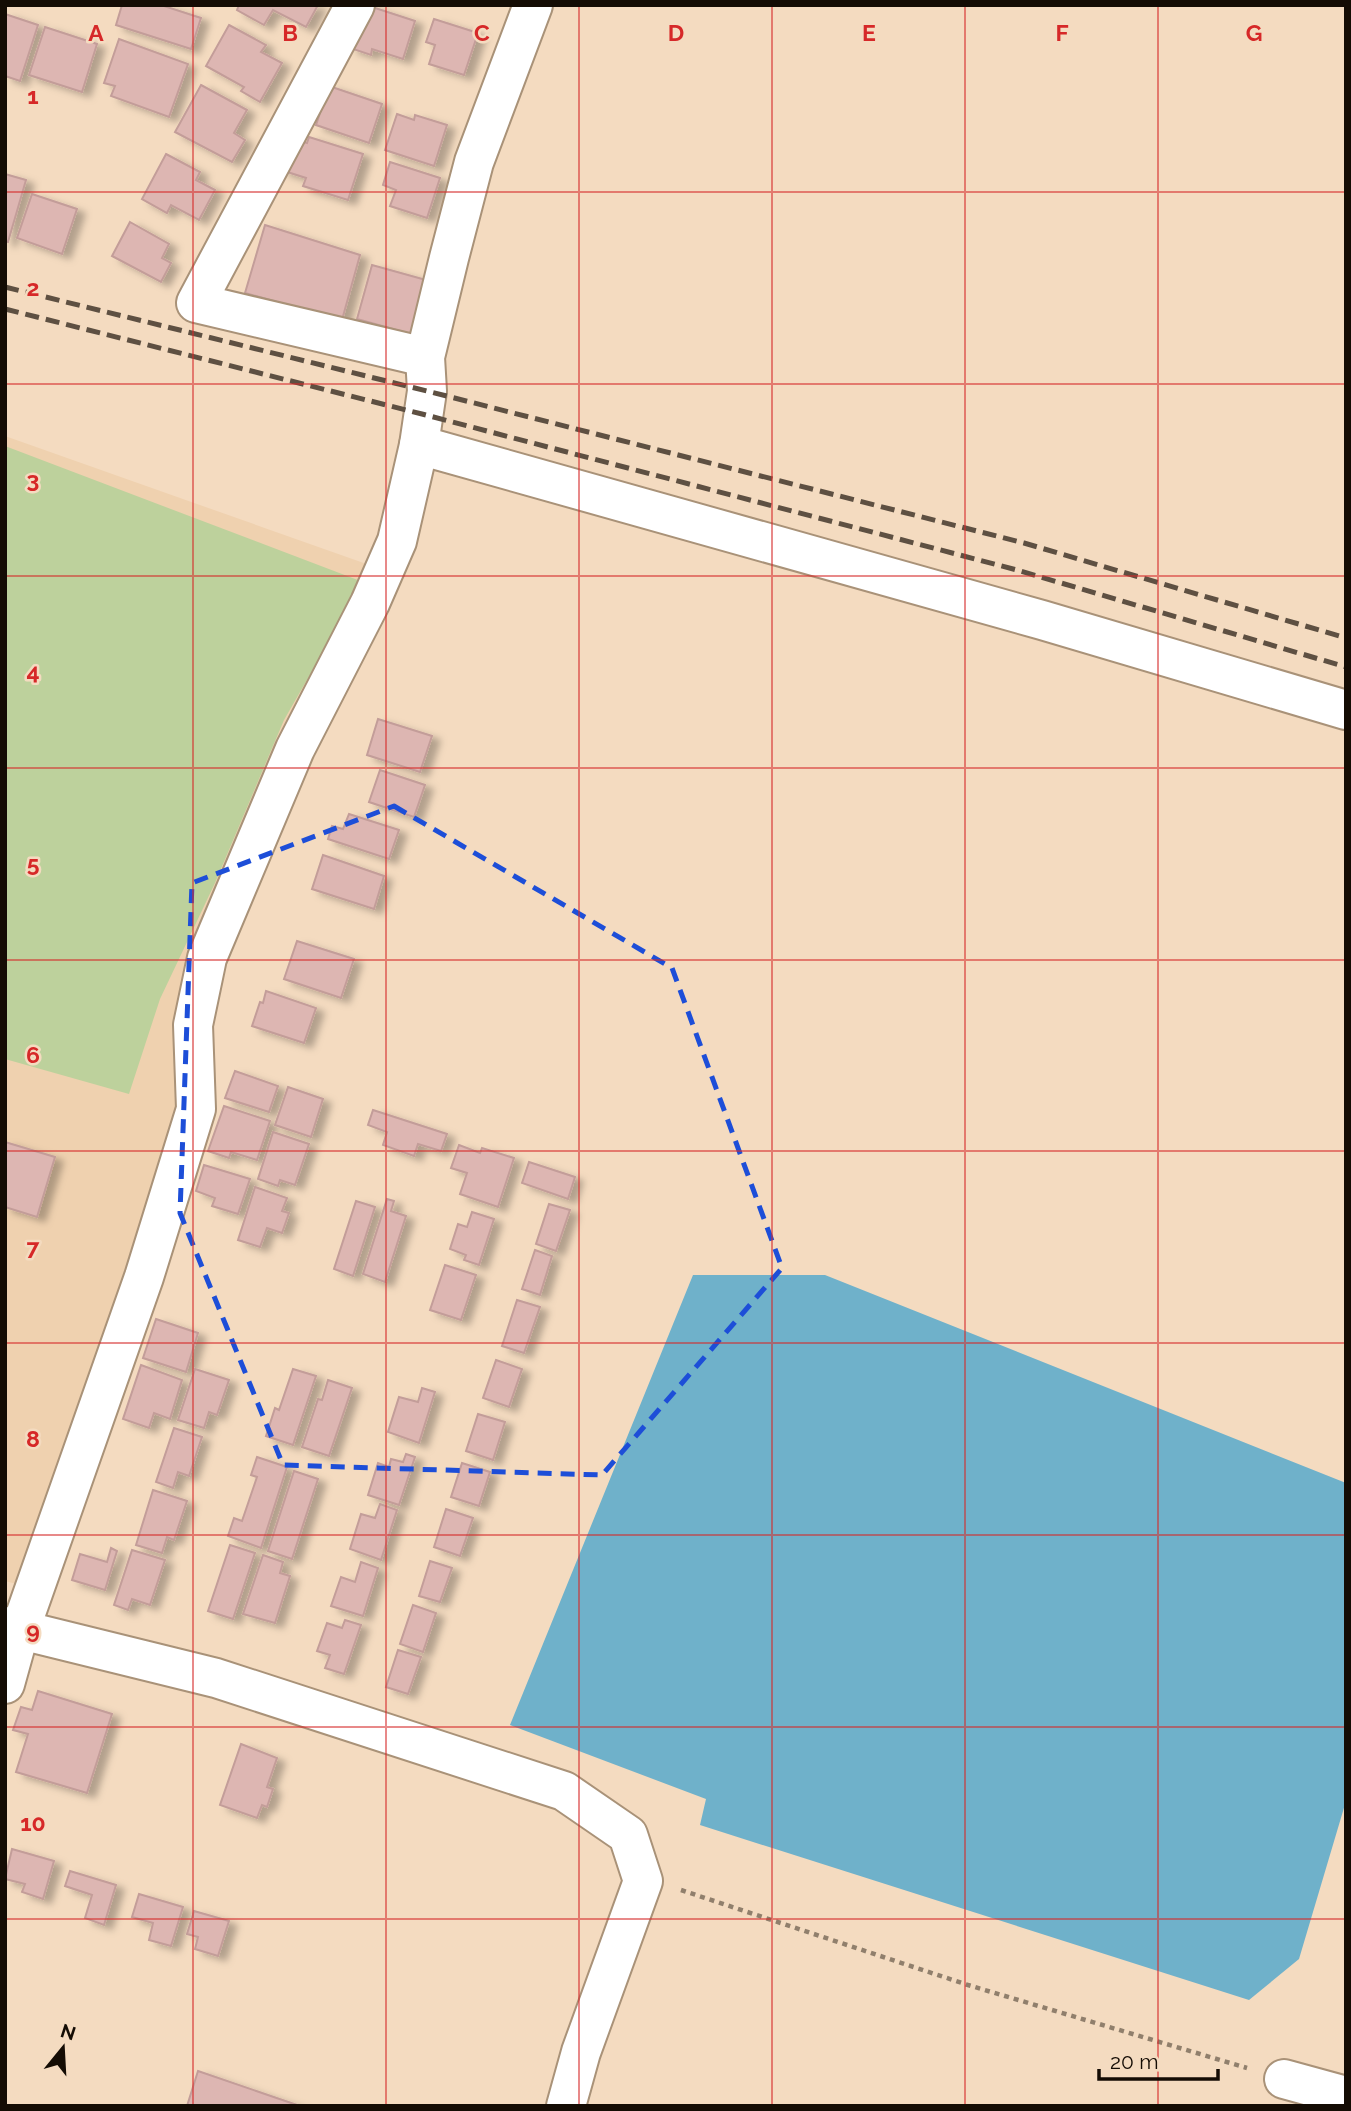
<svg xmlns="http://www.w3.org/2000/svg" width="1351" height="2111" font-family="Raleway,sans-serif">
<defs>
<filter id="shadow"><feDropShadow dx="8" dy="4.5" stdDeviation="3.5" flood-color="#0004"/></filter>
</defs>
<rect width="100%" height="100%" fill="#f4dbc0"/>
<path fill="#efd1af" d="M 5,436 L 375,567 L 267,784 L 176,1148 L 24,1586 L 5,1581 Z"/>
<path fill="#bdd19c" d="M 5,446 L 363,582 L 284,720 L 215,883 L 160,999 L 129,1094 L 5,1059 Z"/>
<path fill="#6fb1ca" d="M 693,1275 L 825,1275 L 1346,1483 L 1346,1801 L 1299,1959 L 1249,2000 L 700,1825 L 706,1799 L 510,1725 Z"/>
<g fill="#ddb6b2" stroke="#c39d99" stroke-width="2" filter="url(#shadow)">
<path d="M 122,5 L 161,5 L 201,18 L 191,49 L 116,25 Z"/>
<path d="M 239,5 L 318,5 L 306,27 L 273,10 L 264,25 L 237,10 Z"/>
<path d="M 366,5 L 415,21 L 403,59 L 372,49 L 371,55 L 350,48 Z"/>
<path d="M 5,14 L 38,25 L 20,81 L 5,76 Z"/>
<path d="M 434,19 L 478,33 L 464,75 L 429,64 L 435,45 L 426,42 Z"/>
<path d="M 229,25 L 266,45 L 261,52 L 282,63 L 260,102 L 241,91 L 244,87 L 206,66 Z"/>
<path d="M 45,27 L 97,44 L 82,92 L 29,75 Z"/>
<path d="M 119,39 L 188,64 L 169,117 L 111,96 L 115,86 L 104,83 Z"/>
<path d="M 201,85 L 247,110 L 234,133 L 245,140 L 232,162 L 175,132 Z"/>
<path d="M 329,86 L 382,104 L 369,143 L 316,125 Z"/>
<path d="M 397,114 L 414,120 L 415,115 L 447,125 L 434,166 L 385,150 Z"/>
<path d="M 309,137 L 363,154 L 348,200 L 303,186 L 306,178 L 281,170 L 291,138 L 307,143 Z"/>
<path d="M 166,154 L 200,172 L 196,180 L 215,190 L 199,220 L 171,205 L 167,213 L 142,199 Z"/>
<path d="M 390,162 L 440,178 L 427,218 L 390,206 L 396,190 L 383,185 Z"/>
<path d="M 5,174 L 26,180 L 8,242 L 5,241 Z"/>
<path d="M 32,194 L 77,209 L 62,254 L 17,238 Z"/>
<path d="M 130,222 L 169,244 L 162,258 L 171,263 L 161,282 L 112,256 Z"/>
<path d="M 265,225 L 360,255 L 342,320 L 245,293 Z"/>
<path d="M 372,265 L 426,280 L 411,334 L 357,319 Z"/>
<path d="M 378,719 L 432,736 L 420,772 L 367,755 Z"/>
<path d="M 380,770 L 425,785 L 414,817 L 369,802 Z"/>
<path d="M 349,814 L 399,830 L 389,859 L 328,839 L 332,826 L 343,829 Z"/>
<path d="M 323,855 L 384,876 L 374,909 L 312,889 Z"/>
<path d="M 297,941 L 354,959 L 341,998 L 284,979 Z"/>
<path d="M 266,991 L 316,1008 L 304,1043 L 252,1026 L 260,1002 L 263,1003 Z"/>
<path d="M 235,1071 L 278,1086 L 269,1112 L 225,1098 Z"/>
<path d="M 288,1087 L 323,1099 L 311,1137 L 275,1125 Z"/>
<path d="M 224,1106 L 270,1121 L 257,1160 L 231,1152 L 229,1158 L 208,1151 Z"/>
<path d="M 373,1110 L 447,1134 L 441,1151 L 418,1144 L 414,1156 L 383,1145 L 387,1132 L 368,1125 Z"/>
<path d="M 273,1132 L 309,1144 L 295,1185 L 280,1180 L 278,1186 L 258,1179 Z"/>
<path d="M 5,1142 L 55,1157 L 37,1217 L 5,1207 Z"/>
<path d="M 459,1145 L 480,1153 L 482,1148 L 514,1158 L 498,1207 L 460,1194 L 467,1173 L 451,1168 Z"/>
<path d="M 529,1162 L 575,1177 L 568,1199 L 522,1183 Z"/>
<path d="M 204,1165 L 250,1179 L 238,1214 L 212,1206 L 215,1198 L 196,1191 Z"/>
<path d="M 255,1187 L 287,1198 L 282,1211 L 289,1213 L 282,1233 L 267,1228 L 260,1247 L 238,1240 Z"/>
<path d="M 387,1199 L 394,1201 L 391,1211 L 406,1216 L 385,1282 L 363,1274 Z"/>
<path d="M 356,1201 L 375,1207 L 353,1276 L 334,1269 Z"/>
<path d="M 549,1204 L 570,1210 L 556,1251 L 536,1244 Z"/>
<path d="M 472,1212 L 494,1219 L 479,1265 L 464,1260 L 466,1255 L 450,1249 L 458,1224 L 467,1227 Z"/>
<path d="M 535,1250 L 552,1256 L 540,1295 L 522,1289 Z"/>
<path d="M 445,1265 L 476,1275 L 461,1320 L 430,1310 Z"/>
<path d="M 517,1300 L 540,1307 L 524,1353 L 502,1346 Z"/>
<path d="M 156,1319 L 198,1333 L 186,1372 L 143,1358 Z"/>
<path d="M 496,1360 L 522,1369 L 509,1407 L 483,1398 Z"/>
<path d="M 141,1365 L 182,1380 L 170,1419 L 154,1413 L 149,1428 L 123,1419 Z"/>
<path d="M 195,1369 L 229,1380 L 217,1415 L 209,1412 L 204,1428 L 178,1420 Z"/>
<path d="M 293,1369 L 316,1376 L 293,1445 L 266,1436 L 275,1408 L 279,1410 Z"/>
<path d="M 328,1380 L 352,1388 L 329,1456 L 302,1447 L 318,1399 L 322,1400 Z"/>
<path d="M 422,1388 L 435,1392 L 419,1443 L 388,1432 L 399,1397 L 418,1402 Z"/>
<path d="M 478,1414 L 505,1422 L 493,1460 L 466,1451 Z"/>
<path d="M 174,1428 L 202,1437 L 189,1476 L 178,1472 L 173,1488 L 156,1482 Z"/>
<path d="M 406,1454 L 415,1457 L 399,1505 L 368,1495 L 378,1463 L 389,1467 L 391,1459 L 403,1462 Z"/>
<path d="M 257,1457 L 287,1467 L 261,1548 L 228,1536 L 234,1518 L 242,1521 L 257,1477 L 251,1475 Z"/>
<path d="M 462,1463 L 490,1472 L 479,1506 L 451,1497 Z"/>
<path d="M 294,1471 L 318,1479 L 292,1559 L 268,1551 Z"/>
<path d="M 153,1490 L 187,1501 L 174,1540 L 167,1537 L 162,1553 L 136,1545 Z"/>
<path d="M 380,1504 L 397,1510 L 381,1560 L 350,1549 L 361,1514 L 375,1518 Z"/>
<path d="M 446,1509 L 473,1518 L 460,1556 L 434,1547 Z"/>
<path d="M 230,1545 L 255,1553 L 233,1619 L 208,1611 Z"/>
<path d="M 111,1548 L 117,1551 L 105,1590 L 72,1580 L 80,1554 L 107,1562 Z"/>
<path d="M 132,1550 L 165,1560 L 150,1605 L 132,1599 L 128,1610 L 114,1605 Z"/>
<path d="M 263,1555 L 283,1562 L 280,1573 L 290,1576 L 275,1623 L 243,1614 Z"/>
<path d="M 430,1561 L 452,1568 L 440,1602 L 419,1596 Z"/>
<path d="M 361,1562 L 378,1568 L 363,1616 L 331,1606 L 341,1577 L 355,1582 Z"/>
<path d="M 413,1605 L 436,1613 L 423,1652 L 400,1644 Z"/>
<path d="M 345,1620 L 361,1625 L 344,1674 L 325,1668 L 330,1655 L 317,1651 L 327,1623 L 342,1628 Z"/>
<path d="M 398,1650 L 421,1657 L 408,1694 L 386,1687 Z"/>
<path d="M 38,1691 L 112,1714 L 87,1793 L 16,1772 L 28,1734 L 13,1730 L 21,1707 L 32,1710 Z"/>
<path d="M 241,1744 L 277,1758 L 267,1787 L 273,1789 L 267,1807 L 262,1805 L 257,1818 L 220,1805 Z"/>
<path d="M 12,1849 L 54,1861 L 43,1899 L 22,1892 L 25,1884 L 5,1879 Z"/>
<path d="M 70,1871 L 116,1885 L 104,1925 L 85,1918 L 92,1895 L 65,1886 Z"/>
<path d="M 139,1894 L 183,1907 L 171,1946 L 149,1940 L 153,1923 L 132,1917 Z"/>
<path d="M 194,1911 L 229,1921 L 218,1956 L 195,1949 L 198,1937 L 187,1934 Z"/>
<path d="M 198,2071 L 300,2106 L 187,2106 Z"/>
</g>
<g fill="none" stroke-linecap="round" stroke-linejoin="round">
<g stroke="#a99278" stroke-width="42">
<g id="minor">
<path d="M 355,5 L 196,303 L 425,357"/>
<path d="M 419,445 L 1042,620 L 1346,710"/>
<path d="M 5,1626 L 216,1678 L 564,1791 L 628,1835 L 643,1881 L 581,2052 L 566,2106"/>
<path d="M 5,1684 L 20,1630 L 144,1277 L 196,1109 L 193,1025 L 207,958 L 295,749 L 370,603 L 397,541 L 419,445 L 427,391 L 425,357 L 449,258 L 474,162 L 533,5"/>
<path d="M 1284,2079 L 1346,2096"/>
</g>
</g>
<path stroke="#907f6c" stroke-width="4.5" stroke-dasharray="5 5" stroke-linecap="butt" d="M 681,1890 L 968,1985 L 1247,2068"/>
<use href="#minor" stroke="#fff" stroke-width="38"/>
<g stroke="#5e5042" stroke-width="5" stroke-dasharray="14 7" stroke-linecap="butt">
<path d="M 5,287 L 427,391 L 1024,543 L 1346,638"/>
<path d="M 5,309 L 422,414 L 1017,570 L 1346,667"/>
</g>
</g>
<path fill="none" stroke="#1d4ed8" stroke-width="5" stroke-dasharray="14 9" stroke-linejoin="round" d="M 394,806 L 672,968 L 782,1268 L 602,1475 L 283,1465 L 180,1213 L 192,883 Z"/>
<path fill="none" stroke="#d62828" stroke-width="2" stroke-opacity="0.55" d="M 193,5 L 193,2106M 386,5 L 386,2106M 579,5 L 579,2106M 772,5 L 772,2106M 965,5 L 965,2106M 1158,5 L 1158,2106M 5,192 L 1346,192M 5,384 L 1346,384M 5,576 L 1346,576M 5,768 L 1346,768M 5,960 L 1346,960M 5,1151 L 1346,1151M 5,1343 L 1346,1343M 5,1535 L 1346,1535M 5,1727 L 1346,1727M 5,1919 L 1346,1919"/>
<g font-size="23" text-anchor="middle" font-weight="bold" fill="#d62828" stroke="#f4dbc0" stroke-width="5" stroke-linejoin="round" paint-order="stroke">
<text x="96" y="41">A</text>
<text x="290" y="41">B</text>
<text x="482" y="41">C</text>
<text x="676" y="41">D</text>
<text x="869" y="41">E</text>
<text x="1062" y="41">F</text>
<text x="1254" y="41">G</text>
<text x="33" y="104">1</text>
<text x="33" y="296">2</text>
<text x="33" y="488">3</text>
<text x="33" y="680">4</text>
<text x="33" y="872">5</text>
<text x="33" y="1063">6</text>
<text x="33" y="1255">7</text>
<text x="33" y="1447">8</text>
<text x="33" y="1639">9</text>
<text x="33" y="1831">10</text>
</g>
<rect width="1351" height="2111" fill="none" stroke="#140c04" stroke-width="14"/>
<g transform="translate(63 2048) rotate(18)" stroke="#f4dbc0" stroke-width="5" paint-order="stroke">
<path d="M0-5L12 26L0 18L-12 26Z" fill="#140c04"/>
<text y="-10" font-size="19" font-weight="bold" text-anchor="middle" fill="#140c04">N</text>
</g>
<path d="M1099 2069v10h119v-10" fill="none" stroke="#140c04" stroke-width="3.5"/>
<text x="1110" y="2069" font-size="21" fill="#140c04" stroke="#f4dbc0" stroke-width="5" paint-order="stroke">20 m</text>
</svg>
